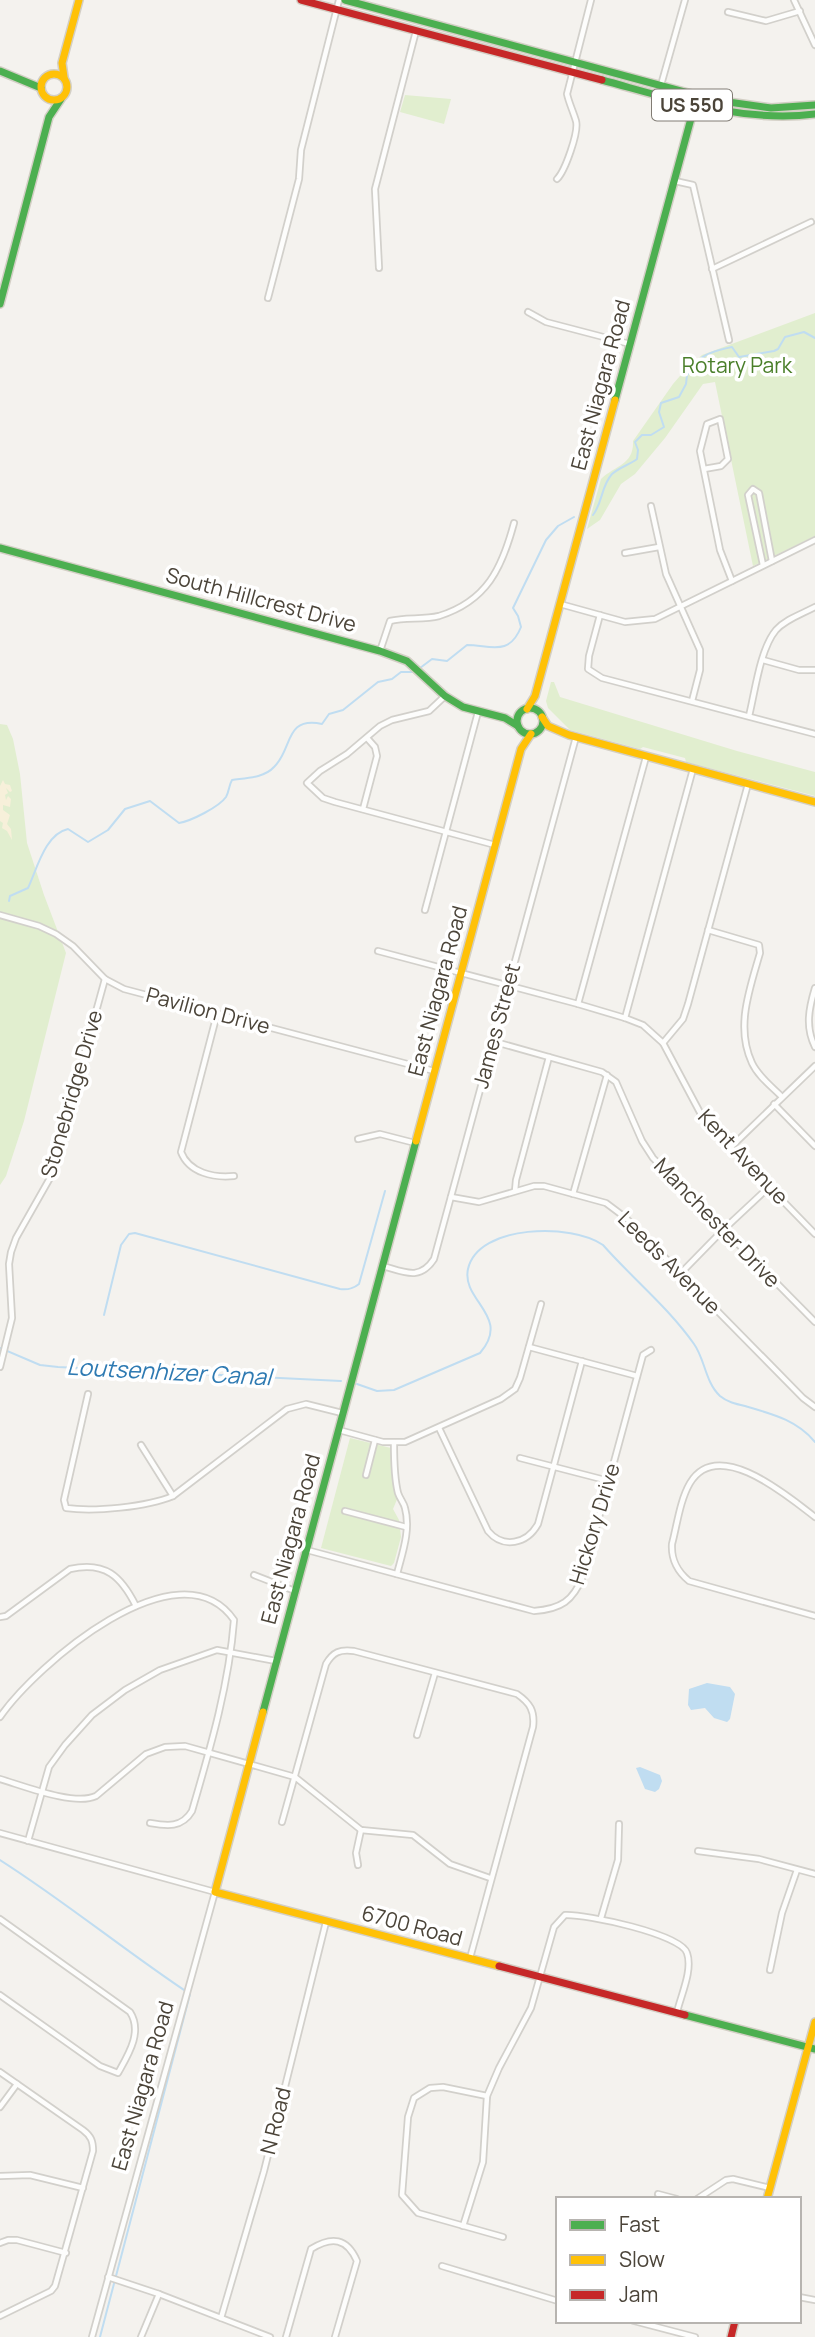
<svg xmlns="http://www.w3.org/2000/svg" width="815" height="2337" font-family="Manrope,sans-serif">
<rect width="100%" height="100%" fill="#f4f2ee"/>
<g fill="#e1eecf">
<path d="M 405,95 L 451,99 L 444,124 L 400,112 Z"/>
<path d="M 815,313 L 815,536 L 753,566 L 715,382 L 703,384 L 665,438 L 635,474 L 621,484 L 600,520 L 587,529 L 601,479 C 616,465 634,465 633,441 L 673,384 L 686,369 L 702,355 Z"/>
<path d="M 551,682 L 554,682 L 560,697 L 737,751 L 815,772 L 815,796 L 686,762 L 685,758 L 643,747 L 640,749 L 570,730 L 548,708 L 546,701 Z"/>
<path d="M 0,724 L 7,725 L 13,739 L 20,774 L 27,843 L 44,895 L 66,953 L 24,1121 L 6,1176 L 0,1185 Z"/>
<path d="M 350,1438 L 391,1448 L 393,1478 L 398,1497 L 393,1509 L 399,1520 L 401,1537 L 394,1563 L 391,1566 L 321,1548 Z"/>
</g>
<path fill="#f7f0da" d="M 3,780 L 5,784 L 10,785 L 12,791 L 10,792 L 6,788 L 8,793 L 5,795 L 6,800 L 8,796 L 11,799 L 10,807 L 3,805 L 3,810 L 10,815 L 7,824 L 11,829 L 12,840 L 7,831 L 2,828 L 3,823 L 0,821 L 0,786 Z"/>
<g fill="#c0ddf1">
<path d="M 707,1683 L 730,1687 L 735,1694 L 730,1719 L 727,1722 L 714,1718 L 705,1708 L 691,1710 L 688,1705 L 689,1689 Z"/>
<path d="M 640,1767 L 660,1775 L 662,1781 L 659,1789 L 655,1792 L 645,1789 L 636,1768 Z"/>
</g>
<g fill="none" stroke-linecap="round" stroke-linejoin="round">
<g stroke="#c0ddf1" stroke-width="2">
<path d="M 593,515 C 603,502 601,486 612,474 C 620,467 629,465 637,459 L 638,450 L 635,442 L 642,435 L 651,435 L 664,427 L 659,412 L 661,403 L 679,397 L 686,384 L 687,375 C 693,370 694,366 698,361 C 705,353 722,349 732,347 L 739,357 L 774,351 L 778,349 L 785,337 L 804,332 L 815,338"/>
<path d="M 420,668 L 432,659 L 447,661 L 467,645 C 490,645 509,657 521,627 L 518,616 L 513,608 L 546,540 L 558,526 L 574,517"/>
<path d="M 9,901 L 10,896 L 28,888 C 37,869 45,834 68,829 L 88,842 L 108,830 L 125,809 L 150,801 L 179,823 C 191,821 219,807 226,797 C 229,792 229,785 232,780 C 246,778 264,778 274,767 C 293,749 284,716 322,724 L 329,714 L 343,710 L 378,682 L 392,679 L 401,672 L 416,672"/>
<path d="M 104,1315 L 121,1245 L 129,1234 L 135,1233 L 340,1289 C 348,1290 353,1289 359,1284 L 385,1191"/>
<path d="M 0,1348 L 40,1365 L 58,1367 L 341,1381"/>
<path d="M 357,1384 L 377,1391 L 394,1390 L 480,1353 C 512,1316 461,1301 468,1269 C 478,1224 573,1223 603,1245 C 632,1278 668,1307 694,1344 C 705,1359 705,1382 720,1396 C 727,1402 736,1404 745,1406 C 772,1414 797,1420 815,1442"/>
<path d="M 0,1860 C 66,1902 125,1951 190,1994 L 100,2337"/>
</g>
<g stroke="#d2d0cb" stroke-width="8">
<g id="street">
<path d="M 794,0 L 815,45"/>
<path d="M 728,12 L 766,21 L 800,11"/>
<path d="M 661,85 L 685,0"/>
<path d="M 557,179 C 565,171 579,132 576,121 C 573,111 569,103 567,94 L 591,0"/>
<path d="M 675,181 L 693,185 L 729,340"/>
<path d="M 379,268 L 375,189 L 416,31"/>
<path d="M 712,269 L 811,222"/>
<path d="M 268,298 L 299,179 L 301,150 L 339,0"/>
<path d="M 528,312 L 546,322 L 630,344"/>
<path d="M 704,469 L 721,466 L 728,459 L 720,419 L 707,424 L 700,451 L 720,550 L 732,581"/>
<path d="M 651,506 L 666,574 L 700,650 L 700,670 L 692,701"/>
<path d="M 625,553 L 659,547"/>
<path d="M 763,565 L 748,495 L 753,489 L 759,493 L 772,561"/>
<path d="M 560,604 L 625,622 L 655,619 L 815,540"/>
<path d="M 600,615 L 589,656 L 588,669 L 602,678 L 815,734"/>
<path d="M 380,651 L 390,621 C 406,617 423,620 439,616 C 487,601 502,568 514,523"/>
<path d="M 763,660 L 799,670 L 815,670"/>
<path d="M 445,696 L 429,711 L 392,720 L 380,726 L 347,754 L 320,771 L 307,783 L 323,798 L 335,802 L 495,845"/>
<path d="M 749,716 C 755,692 760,649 776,630 C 786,619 802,614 815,607"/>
<path d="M 363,809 L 377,756 L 375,747 L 367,738"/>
<path d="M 425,910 L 478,712"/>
<path d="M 0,915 L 39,926 L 56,934 L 73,946 L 105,979 L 124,989 L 434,1071"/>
<path d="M 708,930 L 759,945 L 760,953 C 750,988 735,1027 752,1063 C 758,1076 771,1086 781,1096"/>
<path d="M 378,951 L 578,1004 L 625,1018 L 643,1025 L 663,1043 L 704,1120 L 815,1234"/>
<path d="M 815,988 C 809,1008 805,1027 815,1047"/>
<path d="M 578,1004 L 646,757"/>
<path d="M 217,1014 L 181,1152 C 189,1173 214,1178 234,1176"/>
<path d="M 625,1018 L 693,769"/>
<path d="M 492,1041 L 602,1072 L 616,1082 L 642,1141 L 653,1158 L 815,1322"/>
<path d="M 663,1043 L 683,1019 L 688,1004 L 748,784"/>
<path d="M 774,1104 L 815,1146"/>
<path d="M 358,1139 L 380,1134 L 415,1143"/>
<path d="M 730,1148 L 815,1066"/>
<path d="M 515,1191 L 516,1180 L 549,1057"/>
<path d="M 573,1194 L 607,1075"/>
<path d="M 451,1197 L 479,1202 L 534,1186 L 544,1186 L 606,1203 L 626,1218 L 803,1398 L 815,1407"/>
<path d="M 383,1266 C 404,1272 420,1281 434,1259 L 576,737"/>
<path d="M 680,1274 L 723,1230 L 769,1187"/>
<path d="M 529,1347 L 637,1376"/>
<path d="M 0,1367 L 12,1318 L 9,1264 L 11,1252 L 16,1238 L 50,1178 L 105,979"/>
<path d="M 88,1394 L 64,1500 L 66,1508 C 94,1512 147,1507 173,1496 L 287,1409 L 306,1404 L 342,1413"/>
<path d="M 439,1428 L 488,1531 C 503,1549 527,1544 538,1524 L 582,1361"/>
<path d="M 339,1430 L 383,1442 L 405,1442 L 501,1399 L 515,1389 L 520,1378 L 541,1304"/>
<path d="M 394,1443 C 394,1460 394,1477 398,1493 C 400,1499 404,1503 405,1508 C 411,1530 402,1554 397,1574"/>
<path d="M 141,1445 L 173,1496"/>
<path d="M 520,1458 L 609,1481"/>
<path d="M 366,1475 L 375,1440"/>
<path d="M 345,1511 L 406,1527"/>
<path d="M 815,1517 C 789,1497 718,1436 690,1483 C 680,1500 677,1525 672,1544 C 671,1560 677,1571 689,1581 L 815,1616"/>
<path d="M 307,1550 L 534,1611 C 561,1609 573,1601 583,1576 L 643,1355 L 651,1350"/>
<path d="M 254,1575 L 295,1591"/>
<path d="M 0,1617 L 6,1616 L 70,1569 C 105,1561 121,1576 136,1606"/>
<path d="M 0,1717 C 35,1666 179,1541 234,1620 C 229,1685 210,1749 192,1811 C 182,1828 167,1826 150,1823"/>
<path d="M 417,1735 L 435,1673"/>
<path d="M 0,1779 C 24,1786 74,1806 96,1796 L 146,1754 L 165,1747 L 185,1746 L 295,1777 L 361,1830 L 413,1835 L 450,1864 L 490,1878"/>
<path d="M 282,1822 L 326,1664 C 333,1652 340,1649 354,1651 L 517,1694 C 530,1703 535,1711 533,1727 L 470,1958"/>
<path d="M 0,1833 L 215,1892 L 92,2337"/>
<path d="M 28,1841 L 49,1767 L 65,1745 L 92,1715 L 125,1690 L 160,1670 L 217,1650 L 276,1661"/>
<path d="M 698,1851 L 759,1859 L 815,1874"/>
<path d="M 358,1865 L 356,1853 L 361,1830"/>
<path d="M 601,1918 L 618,1860 L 619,1824"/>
<path d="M 0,1919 L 130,2012 C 143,2032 128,2055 118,2073 L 100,2066 L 0,1995"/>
<path d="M 770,1970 L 782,1913 L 797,1870"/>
<path d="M 0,2072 L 83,2130 C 91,2136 93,2141 93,2151 L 55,2286 L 51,2291 L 0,2316"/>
<path d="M 487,2096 L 443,2087 L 430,2088 L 414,2098 L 408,2117 L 402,2195 L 418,2213 L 503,2237"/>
<path d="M 0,2107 L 17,2084"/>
<path d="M 0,2176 L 30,2175 L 83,2188"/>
<path d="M 658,2194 L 677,2199"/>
<path d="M 697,2199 L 726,2180 L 733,2179 L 770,2188"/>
<path d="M 463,2226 L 483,2162 L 487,2096 L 499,2068 L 531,2008 L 554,1927 L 565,1915 C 586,1914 681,1934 687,1953 C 693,1970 681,1995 677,2012"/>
<path d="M 0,2243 L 8,2240 L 17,2240 L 66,2253"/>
<path d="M 442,2266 L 558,2301"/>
<path d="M 108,2277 L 159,2294 L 270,2337"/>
<path d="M 799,2297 L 815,2300"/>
<path d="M 221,2318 L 264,2171 L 326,1922"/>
<path d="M 634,2321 L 695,2337"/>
<path d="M 141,2337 L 159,2294"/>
<path d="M 286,2337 L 311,2249 C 332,2236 347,2238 357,2261 L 335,2337"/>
</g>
</g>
<g stroke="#d3cfc5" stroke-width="10">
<g id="fast">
<path d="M 345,0 L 714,100 L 771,108 L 815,105"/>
<path d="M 0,71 L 41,88"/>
<path d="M 602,80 C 672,99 742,123 815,114"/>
<path d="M 0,304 L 49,117 L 61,99"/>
<path d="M 615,400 L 696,100"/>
<path d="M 0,548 L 380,651 L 407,661 L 445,696 L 463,707 L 505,718 L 518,726"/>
<circle cx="530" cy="721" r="13"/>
<path d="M 263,1712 L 416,1141"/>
<path d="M 685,2015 L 815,2049"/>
</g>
</g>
<g stroke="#d3cfc5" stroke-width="10">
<g id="slow">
<circle cx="54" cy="87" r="13"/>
<path d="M 64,77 L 62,63 L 79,0"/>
<path d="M 527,709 L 535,696 L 615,400"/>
<path d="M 542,717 L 548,726 L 569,735 L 815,802"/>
<path d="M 416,1141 L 521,749 L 531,734"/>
<path d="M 263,1712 L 215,1892 L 499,1966"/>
<path d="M 767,2199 L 815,2022"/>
</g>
</g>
<g stroke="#d3cfc5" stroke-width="10">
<g id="jam">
<path d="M 301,0 L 602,80"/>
<path d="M 499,1966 L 685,2015"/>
<path d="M 731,2337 L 735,2321"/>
</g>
</g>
<use href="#street" stroke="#fdfdfc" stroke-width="4.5"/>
<use href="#fast" stroke="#4caf50" stroke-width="7"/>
<use href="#slow" stroke="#ffc107" stroke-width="7"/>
<use href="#jam" stroke="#c62828" stroke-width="7"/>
</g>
<g text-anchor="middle" stroke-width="7" stroke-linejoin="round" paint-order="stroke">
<rect fill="#fff" stroke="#817c74" stroke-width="2" x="652" y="89.5" width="80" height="31" rx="5"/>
<g font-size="19" font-weight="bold" fill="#4b4439">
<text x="692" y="112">US 550</text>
</g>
<g font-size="21" fill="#4a7f2a" stroke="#fff">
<text x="737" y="373">Rotary Park</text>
</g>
<g font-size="21" fill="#4b4439" stroke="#fff">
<text transform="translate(601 385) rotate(-75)" y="7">East Niagara Road</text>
<text transform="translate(261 600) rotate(15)" y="7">South Hillcrest Drive</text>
<text transform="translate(438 991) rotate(-75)" y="7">East Niagara Road</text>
<text transform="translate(208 1011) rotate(15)" y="7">Pavilion Drive</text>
<text transform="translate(497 1026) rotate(-75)" y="7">James Street</text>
<text transform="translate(72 1094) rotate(-74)" y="7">Stonebridge Drive</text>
<text transform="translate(743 1157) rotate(47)" y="7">Kent Avenue</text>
<text transform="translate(717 1223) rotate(46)" y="7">Manchester Drive</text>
<text transform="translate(669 1263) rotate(45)" y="7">Leeds Avenue</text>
<text transform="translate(595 1524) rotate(-73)" y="7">Hickory Drive</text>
<text transform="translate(291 1539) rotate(-75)" y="7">East Niagara Road</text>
<text transform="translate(412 1926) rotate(15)" y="7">6700 Road</text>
<text transform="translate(143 2086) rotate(-74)" y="7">East Niagara Road</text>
<text transform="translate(276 2121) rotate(-76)" y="7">N Road</text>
</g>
<g font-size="23" font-style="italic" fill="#2e7ab2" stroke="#fff">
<text transform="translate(169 1372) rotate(3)" y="8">Loutsenhizer Canal</text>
</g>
</g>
<rect x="556" y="2197" width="245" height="126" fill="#ffffff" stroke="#b7b4b0" stroke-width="2"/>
<rect x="570" y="2220" width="35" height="10" fill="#4caf50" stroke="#b7b4b0" stroke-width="2"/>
<text x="619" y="2232" font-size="21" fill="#4b4439">Fast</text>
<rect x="570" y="2255" width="35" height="10" fill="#ffc107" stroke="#b7b4b0" stroke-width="2"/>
<text x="619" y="2267" font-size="21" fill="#4b4439">Slow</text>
<rect x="570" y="2290" width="35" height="10" fill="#c62828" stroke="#b7b4b0" stroke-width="2"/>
<text x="619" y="2302" font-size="21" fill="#4b4439">Jam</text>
</svg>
